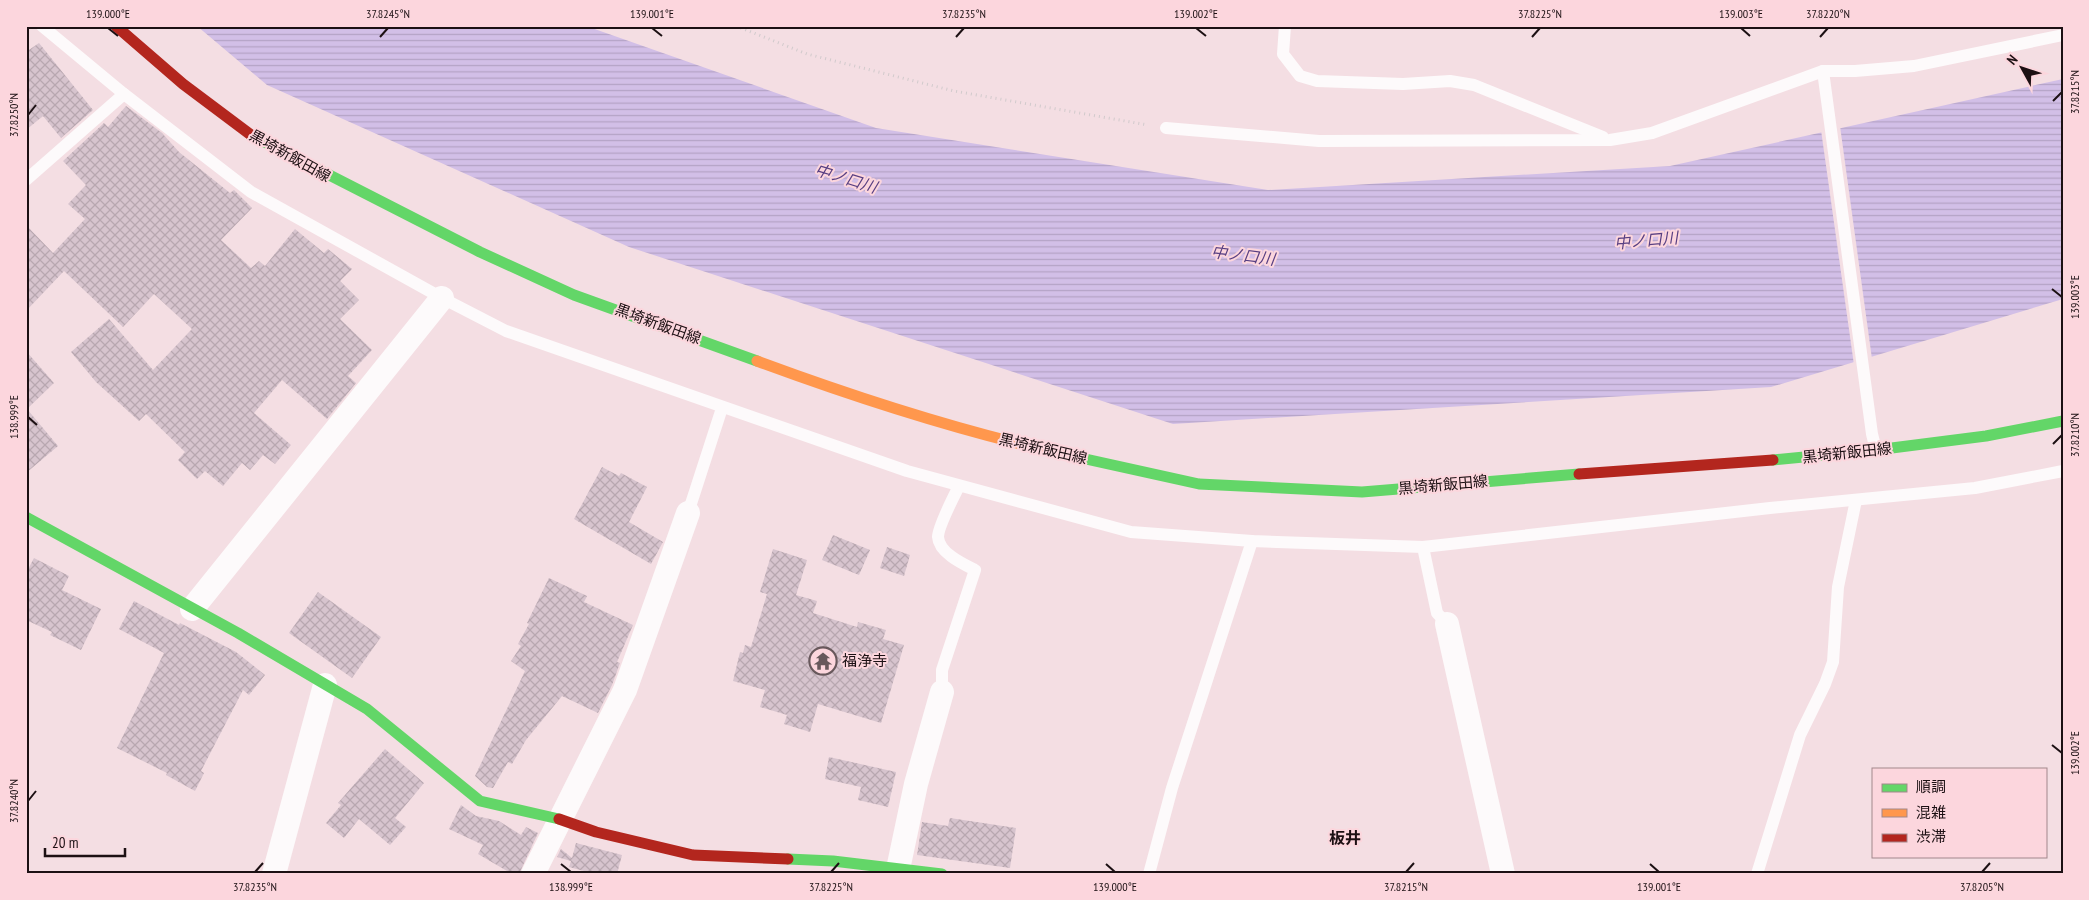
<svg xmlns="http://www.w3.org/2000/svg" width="2089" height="900" font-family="'PT Sans Narrow','Noto Sans JP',sans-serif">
<defs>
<pattern id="water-rules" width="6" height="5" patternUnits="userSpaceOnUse" patternTransform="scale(1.25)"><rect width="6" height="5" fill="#d2bfe7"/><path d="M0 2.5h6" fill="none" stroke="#b4a3c5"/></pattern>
<pattern id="building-cross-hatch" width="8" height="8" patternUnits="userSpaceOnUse" patternTransform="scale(1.25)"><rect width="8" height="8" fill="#d7c4ce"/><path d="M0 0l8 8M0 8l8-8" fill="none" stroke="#b8a7b0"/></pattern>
</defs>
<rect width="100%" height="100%" fill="#f4dee3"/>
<path fill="url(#water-rules)" d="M 197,26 L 586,26 L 876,128 L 1268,190 L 1670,166 L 2063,79 L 2063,299 L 1771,387 L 1173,424 L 629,247 L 267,85 Z"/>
<path fill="#f4dee3" d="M 1840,126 L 1872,359 L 1854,365 L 1821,130 Z"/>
<g fill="url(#building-cross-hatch)">
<path d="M 39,43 L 93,110 L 61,138 L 43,116 L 26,130 L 26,52 Z"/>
<path d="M 126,106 L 162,133 L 179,152 L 230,193 L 234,190 L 252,208 L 221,240 L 251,268 L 259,261 L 265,266 L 295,229 L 324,253 L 328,249 L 352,269 L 340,281 L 359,300 L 340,319 L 372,350 L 348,376 L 356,383 L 327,419 L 282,380 L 254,413 L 291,445 L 275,464 L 263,455 L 250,470 L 242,463 L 223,486 L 205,471 L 197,479 L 178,460 L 185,452 L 146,414 L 139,421 L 96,382 L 71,352 L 109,319 L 153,370 L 192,329 L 154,294 L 123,327 L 64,271 L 26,311 L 26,225 L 53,253 L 85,219 L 68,204 L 86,185 L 63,161 L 104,123 L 108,127 Z"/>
<path d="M 26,351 L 54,383 L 27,409 L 58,446 L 26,473 Z"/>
<path d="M 602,467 L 619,476 L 621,473 L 647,487 L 629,522 L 663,542 L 651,564 L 574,519 Z"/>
<path d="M 833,535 L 870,550 L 859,575 L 822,560 Z"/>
<path d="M 887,547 L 910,555 L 904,576 L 880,568 Z"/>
<path d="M 773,549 L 807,560 L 796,595 L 817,601 L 813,613 L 857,627 L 858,622 L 886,630 L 883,639 L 904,645 L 881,723 L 818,704 L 810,732 L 784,724 L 787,715 L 760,707 L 765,690 L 733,681 L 740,652 L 743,653 L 745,645 L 751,647 L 767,594 L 760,592 Z"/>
<path d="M 34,558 L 69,576 L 62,590 L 101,609 L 81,650 L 50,635 L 52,632 L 26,620 L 26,573 Z"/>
<path d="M 549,578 L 587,596 L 584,602 L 633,625 L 617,662 L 620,663 L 612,685 L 598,713 L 562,696 L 526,740 L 512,764 L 508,762 L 493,788 L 487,787 L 475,776 L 525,671 L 511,661 L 521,646 L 518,644 L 529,624 L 527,623 Z"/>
<path d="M 318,592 L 381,637 L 352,678 L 289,633 Z"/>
<path d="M 134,601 L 179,625 L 180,623 L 236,652 L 265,675 L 249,695 L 243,690 L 201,771 L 204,773 L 195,791 L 166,775 L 167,773 L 117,748 L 164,653 L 119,629 Z"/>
<path d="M 385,749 L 424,783 L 395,818 L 406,827 L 390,845 L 359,819 L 344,838 L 326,823 L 341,805 L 338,803 Z"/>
<path d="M 829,757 L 896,772 L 888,807 L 858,800 L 861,787 L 825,779 Z"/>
<path d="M 461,805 L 476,816 L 499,821 L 521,835 L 526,827 L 538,833 L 519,874 L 512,874 L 478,854 L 483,845 L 449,829 Z"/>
<path d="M 950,818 L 1016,828 L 1010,868 L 917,855 L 922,822 L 948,826 Z"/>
<path d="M 576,843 L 622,855 L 617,874 L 595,874 L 569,867 L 571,861 L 557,857 L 561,849 L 572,858 Z"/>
</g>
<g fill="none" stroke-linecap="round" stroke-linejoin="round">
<path stroke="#d1cacc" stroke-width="3" stroke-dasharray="1 4" stroke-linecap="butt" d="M 736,26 L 807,54 L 954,91 L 1148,125"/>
<g stroke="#fdfafb" stroke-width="12">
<path d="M 42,26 L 124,94 L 251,192 L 442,298 L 506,331 L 907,471 L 1131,532 L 1252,541 L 1423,547 L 1770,508 L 1975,488 L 2063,471"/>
<path d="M 1285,26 L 1283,54 L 1300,76 L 1317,81 L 1403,84 L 1450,81 L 1474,85 L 1603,137"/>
<path d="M 1823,71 L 1872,434 L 1876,450"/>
<path d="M 1166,128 L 1319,141 L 1610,140 L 1652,133 L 1823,71 L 1855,71 L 1914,66 L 2063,35"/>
<path d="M 26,180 L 124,94"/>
<path d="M 688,513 L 722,408"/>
<path d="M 1423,547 L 1437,613 L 1447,624"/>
<path d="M 942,692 L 942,670 L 975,570 C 963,564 939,553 938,537 C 938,527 954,496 959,486"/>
<path d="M 1149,874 L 1172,788 L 1252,541"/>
<path d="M 1757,874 L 1800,735 L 1825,684 L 1833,662 L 1838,587 L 1856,500"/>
</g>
<g stroke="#fdfafb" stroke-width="24">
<path d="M 192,609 L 442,298"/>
<path d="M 1447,624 L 1503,874"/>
<path d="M 274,874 L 325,685"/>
<path d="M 533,874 L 625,690 L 688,513"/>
<path d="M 897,874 L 916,784 L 942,692"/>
</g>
<g stroke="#63d668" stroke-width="11">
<path d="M 251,135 L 480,252 L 574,295 L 757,361"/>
<path d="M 1063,454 L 1199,484 L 1362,492 L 1579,474"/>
<path d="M 1773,460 L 1876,450 L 1986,436 L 2063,421"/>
<path d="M 26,517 L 238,633 L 367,709 L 480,801 L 559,819"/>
<path d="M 788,859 L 833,861 L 942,874"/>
</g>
<path stroke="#ff974d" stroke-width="11" d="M 757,361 C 857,398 959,431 1063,454"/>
<g stroke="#b3261e" stroke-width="11">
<path d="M 116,26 L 183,84 L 251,135"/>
<path d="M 1579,474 L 1773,460"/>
<path d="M 559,819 L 596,832 L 693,855 L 788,859"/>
</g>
</g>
<path fill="none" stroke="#1c1013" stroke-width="2" d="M 108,28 L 118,36M 652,28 L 662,36M 1196,28 L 1206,36M 1741,28 L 1750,36M 380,37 L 388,28M 956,37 L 964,28M 1532,37 L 1540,28M 1820,37 L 1828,28M 2053,101 L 2062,92M 28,115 L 36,105M 2052,289 L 2062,297M 28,417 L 37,425M 2053,444 L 2062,435M 2052,745 L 2062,753M 28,801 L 36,791M 561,864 L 571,872M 1106,864 L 1115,872M 1650,864 L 1659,872M 255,872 L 263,863M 831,872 L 839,863M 1406,872 L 1414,863M 1982,872 L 1990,863"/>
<defs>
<g id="temple-ring" transform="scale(1.4375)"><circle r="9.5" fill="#fcd6dd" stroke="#68585c" stroke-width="1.5"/><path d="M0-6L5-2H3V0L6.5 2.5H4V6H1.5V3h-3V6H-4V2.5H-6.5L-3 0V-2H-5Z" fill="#68585c"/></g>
</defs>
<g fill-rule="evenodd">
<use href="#temple-ring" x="823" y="661"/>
</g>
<g text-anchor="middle" stroke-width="4" stroke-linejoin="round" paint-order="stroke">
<g font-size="15" fill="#1c1013" stroke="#fcd6dd">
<text transform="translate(290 156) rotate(29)" y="5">黒埼新飯田線</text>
<text transform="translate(658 324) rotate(20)" y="5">黒埼新飯田線</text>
<text transform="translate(1043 449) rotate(13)" y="5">黒埼新飯田線</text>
<text transform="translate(1847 453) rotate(-6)" y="5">黒埼新飯田線</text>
<text transform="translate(1443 485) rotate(-5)" y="5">黒埼新飯田線</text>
</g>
<g font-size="15" fill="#1c1013" stroke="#fcd6dd" text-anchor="start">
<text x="842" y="666">福浄寺</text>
</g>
<g font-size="16" font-style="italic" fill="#583f82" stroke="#fcd6dd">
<text transform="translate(846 178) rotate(17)" y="6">中ノ口川</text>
<text transform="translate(1646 240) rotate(-5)" y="6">中ノ口川</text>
<text transform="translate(1243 255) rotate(7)" y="6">中ノ口川</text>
</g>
<g font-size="16" font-weight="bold" fill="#1c1013" stroke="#fcd6dd">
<text x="1345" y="844">板井</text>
</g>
</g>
<rect width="2089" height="900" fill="none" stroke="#fcd6dd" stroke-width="55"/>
<rect x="1872" y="768" width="175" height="90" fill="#fcd6dd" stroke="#a2878c"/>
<rect x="1882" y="784" width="25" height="8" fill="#63d668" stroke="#a2878c"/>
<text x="1916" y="792" font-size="15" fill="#1c1013">順調</text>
<rect x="1882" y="809" width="25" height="8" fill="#ff974d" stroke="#a2878c"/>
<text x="1916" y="818" font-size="15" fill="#1c1013">混雑</text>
<rect x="1882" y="834" width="25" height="8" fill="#b3261e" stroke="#a2878c"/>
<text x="1916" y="842" font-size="15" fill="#1c1013">渋滞</text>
<g transform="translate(2022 68) rotate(310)" stroke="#fcd6dd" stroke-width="4" paint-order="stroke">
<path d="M0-4L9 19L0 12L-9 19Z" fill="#1c1013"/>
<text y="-8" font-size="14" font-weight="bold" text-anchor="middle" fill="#1c1013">N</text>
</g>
<path d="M45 848v8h80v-8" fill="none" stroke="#1c1013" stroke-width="2.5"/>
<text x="52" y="848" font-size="15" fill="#1c1013" stroke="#fcd6dd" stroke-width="4" paint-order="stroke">20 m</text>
<rect x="28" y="28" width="2034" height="844" fill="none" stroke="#1c1013" stroke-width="2"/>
<g font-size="12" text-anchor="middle" fill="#1c1013">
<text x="108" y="18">139.000°E</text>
<text x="388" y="18">37.8245°N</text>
<text x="652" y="18">139.001°E</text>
<text x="964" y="18">37.8235°N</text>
<text x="1196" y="18">139.002°E</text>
<text x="1540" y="18">37.8225°N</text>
<text x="1741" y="18">139.003°E</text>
<text x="1828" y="18">37.8220°N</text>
<text transform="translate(2075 92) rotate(-90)" y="4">37.8215°N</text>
<text transform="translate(14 115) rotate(-90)" y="4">37.8250°N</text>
<text transform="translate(2075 297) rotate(-90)" y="4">139.003°E</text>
<text transform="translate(14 417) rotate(-90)" y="4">138.999°E</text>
<text transform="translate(2075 435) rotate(-90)" y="4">37.8210°N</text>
<text transform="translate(2075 753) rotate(-90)" y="4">139.002°E</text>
<text transform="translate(14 801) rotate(-90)" y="4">37.8240°N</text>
<text x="255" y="891">37.8235°N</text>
<text x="571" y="891">138.999°E</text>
<text x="831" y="891">37.8225°N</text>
<text x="1115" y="891">139.000°E</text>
<text x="1406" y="891">37.8215°N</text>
<text x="1659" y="891">139.001°E</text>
<text x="1982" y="891">37.8205°N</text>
</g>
</svg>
